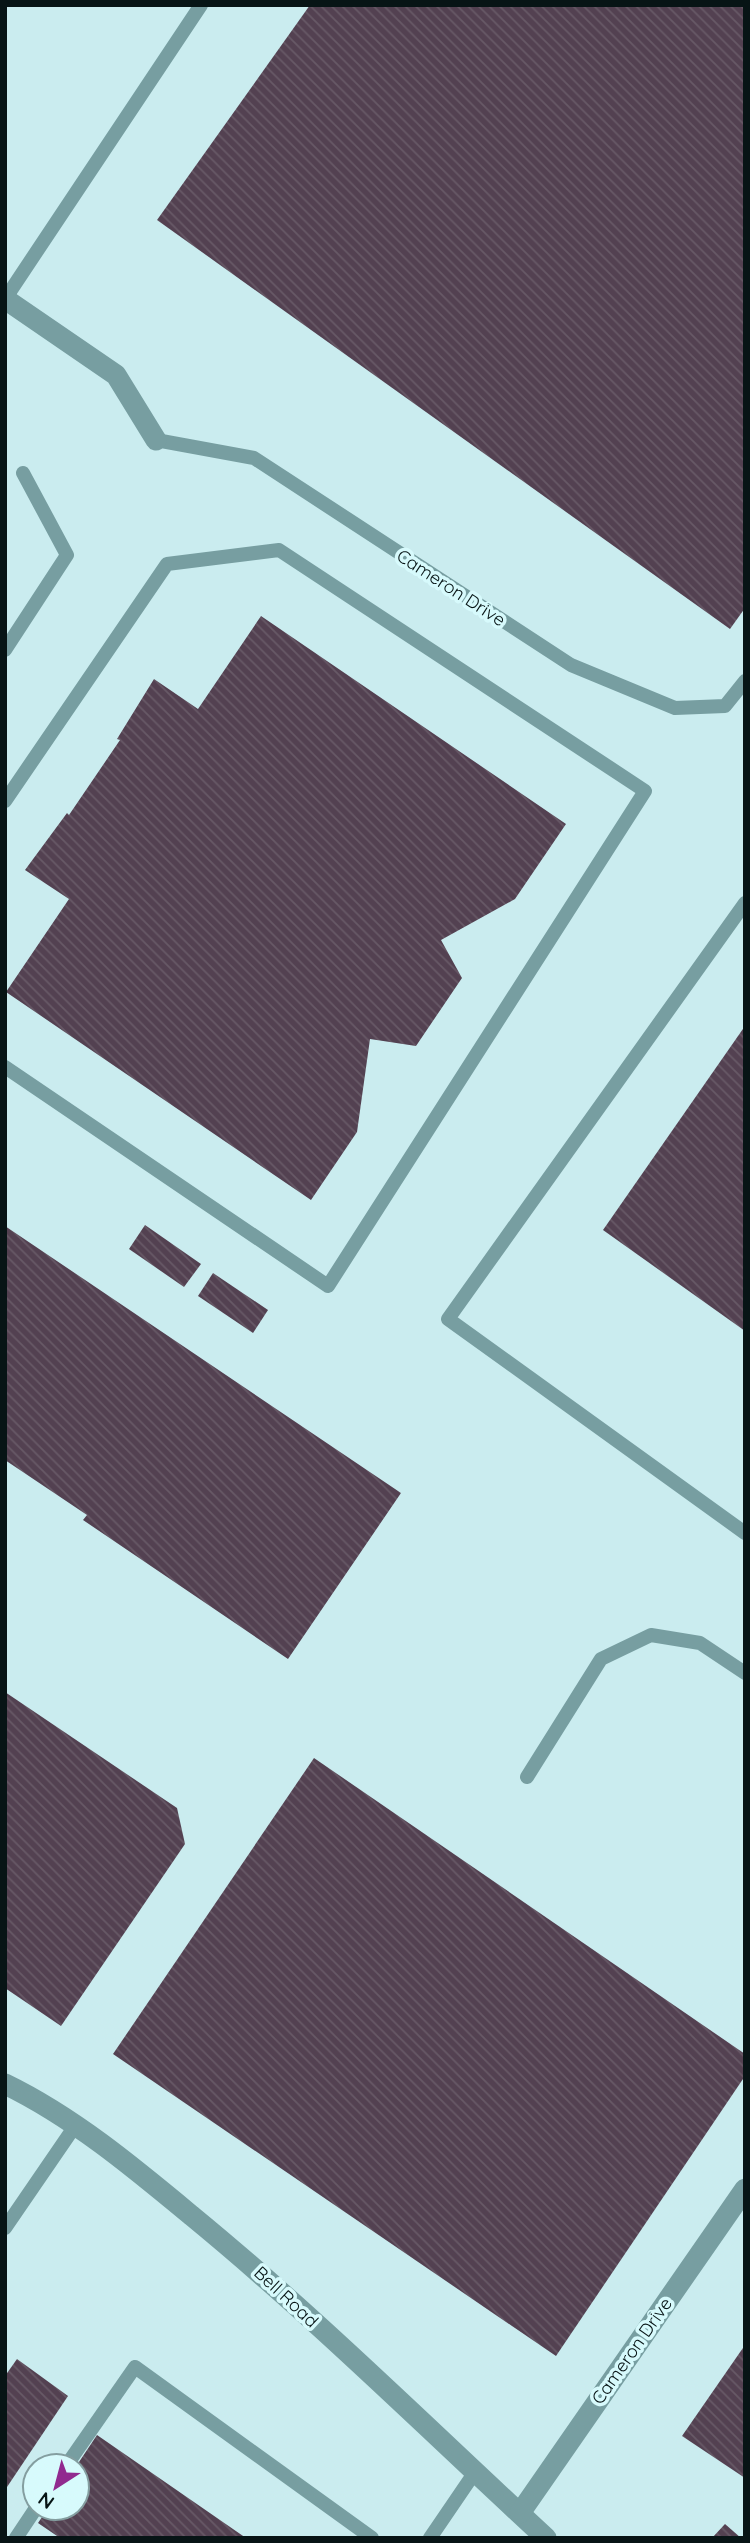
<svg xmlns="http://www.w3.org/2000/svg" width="750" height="2543" font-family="Quicksand,sans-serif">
<defs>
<pattern id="building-back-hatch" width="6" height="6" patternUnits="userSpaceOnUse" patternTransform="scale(1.75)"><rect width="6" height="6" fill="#534151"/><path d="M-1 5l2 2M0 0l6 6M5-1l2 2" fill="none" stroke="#675966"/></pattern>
</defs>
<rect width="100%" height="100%" fill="#caecef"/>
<g fill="url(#building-back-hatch)">
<path d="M 310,5 L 745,5 L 745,608 L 730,629 L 157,220 Z"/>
<path d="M 261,616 L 566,824 L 515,899 L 441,940 L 462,978 L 416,1046 L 370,1039 L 357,1132 L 311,1200 L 6,992 L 69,899 L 25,870 L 67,813 L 69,815 L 120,740 L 117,739 L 154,679 L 198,709 Z"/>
<path d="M 745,1026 L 745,1331 L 603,1230 Z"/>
<path d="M 145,1225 L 201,1264 L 184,1287 L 129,1249 Z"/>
<path d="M 5,1226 L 401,1493 L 288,1659 L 83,1520 L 87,1515 L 5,1460 Z"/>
<path d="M 213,1273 L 268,1310 L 253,1333 L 198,1296 Z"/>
<path d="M 5,1692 L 177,1808 L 185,1844 L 61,2026 L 5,1988 Z"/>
<path d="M 314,1758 L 745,2054 L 745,2076 L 556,2356 L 113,2054 Z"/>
<path d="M 745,2345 L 745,2478 L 682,2436 Z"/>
<path d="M 17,2359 L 68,2396 L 5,2490 L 5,2376 Z"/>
<path d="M 97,2435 L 246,2538 L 60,2538 L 38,2523 L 48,2508 L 77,2508 L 77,2465 Z"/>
<path d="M 725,2524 L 741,2538 L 712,2538 Z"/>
</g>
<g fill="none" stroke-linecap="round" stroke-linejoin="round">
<g stroke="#779ea1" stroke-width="14">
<path d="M 5,299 L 201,5"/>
<path d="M 156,440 L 254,458 L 571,665 L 675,708 L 725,706 L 745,681"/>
<path d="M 5,650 L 67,555 L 23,473"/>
<path d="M 5,801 L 167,564 L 279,550 L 645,791 L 328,1286 L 5,1067"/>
<path d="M 745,903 L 448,1319 L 745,1533"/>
<path d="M 527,1777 L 601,1659 L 651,1635 L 700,1643 L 745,1673"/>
<path d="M 5,2228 L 75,2126"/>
<path d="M 66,2466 L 135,2367 L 372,2538"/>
<path d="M 16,2538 L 36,2508"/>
<path d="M 430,2538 L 475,2472"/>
</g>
<g stroke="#779ea1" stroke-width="21">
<path d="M 5,299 L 116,375 L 156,440"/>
<path d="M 5,2084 C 73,2117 133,2167 192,2216 C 315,2317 429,2430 546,2538"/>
<path d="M 520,2513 L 745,2189"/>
</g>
</g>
<g text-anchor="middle" stroke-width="7" stroke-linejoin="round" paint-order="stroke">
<g font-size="18" fill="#071415" stroke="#d7fafc">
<text transform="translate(451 588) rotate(33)" y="6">Cameron Drive</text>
<text transform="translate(286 2297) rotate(43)" y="6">Bell Road</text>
<text transform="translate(632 2351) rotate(-55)" y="6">Cameron Drive</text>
</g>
</g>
<rect width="750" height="2543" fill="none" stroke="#071415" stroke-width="14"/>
<g transform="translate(56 2487) rotate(216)"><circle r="33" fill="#d7fafc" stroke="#849ea0" stroke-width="2"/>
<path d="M0-5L12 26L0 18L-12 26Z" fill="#912a8f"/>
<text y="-10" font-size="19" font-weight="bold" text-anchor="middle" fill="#071415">N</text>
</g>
</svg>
